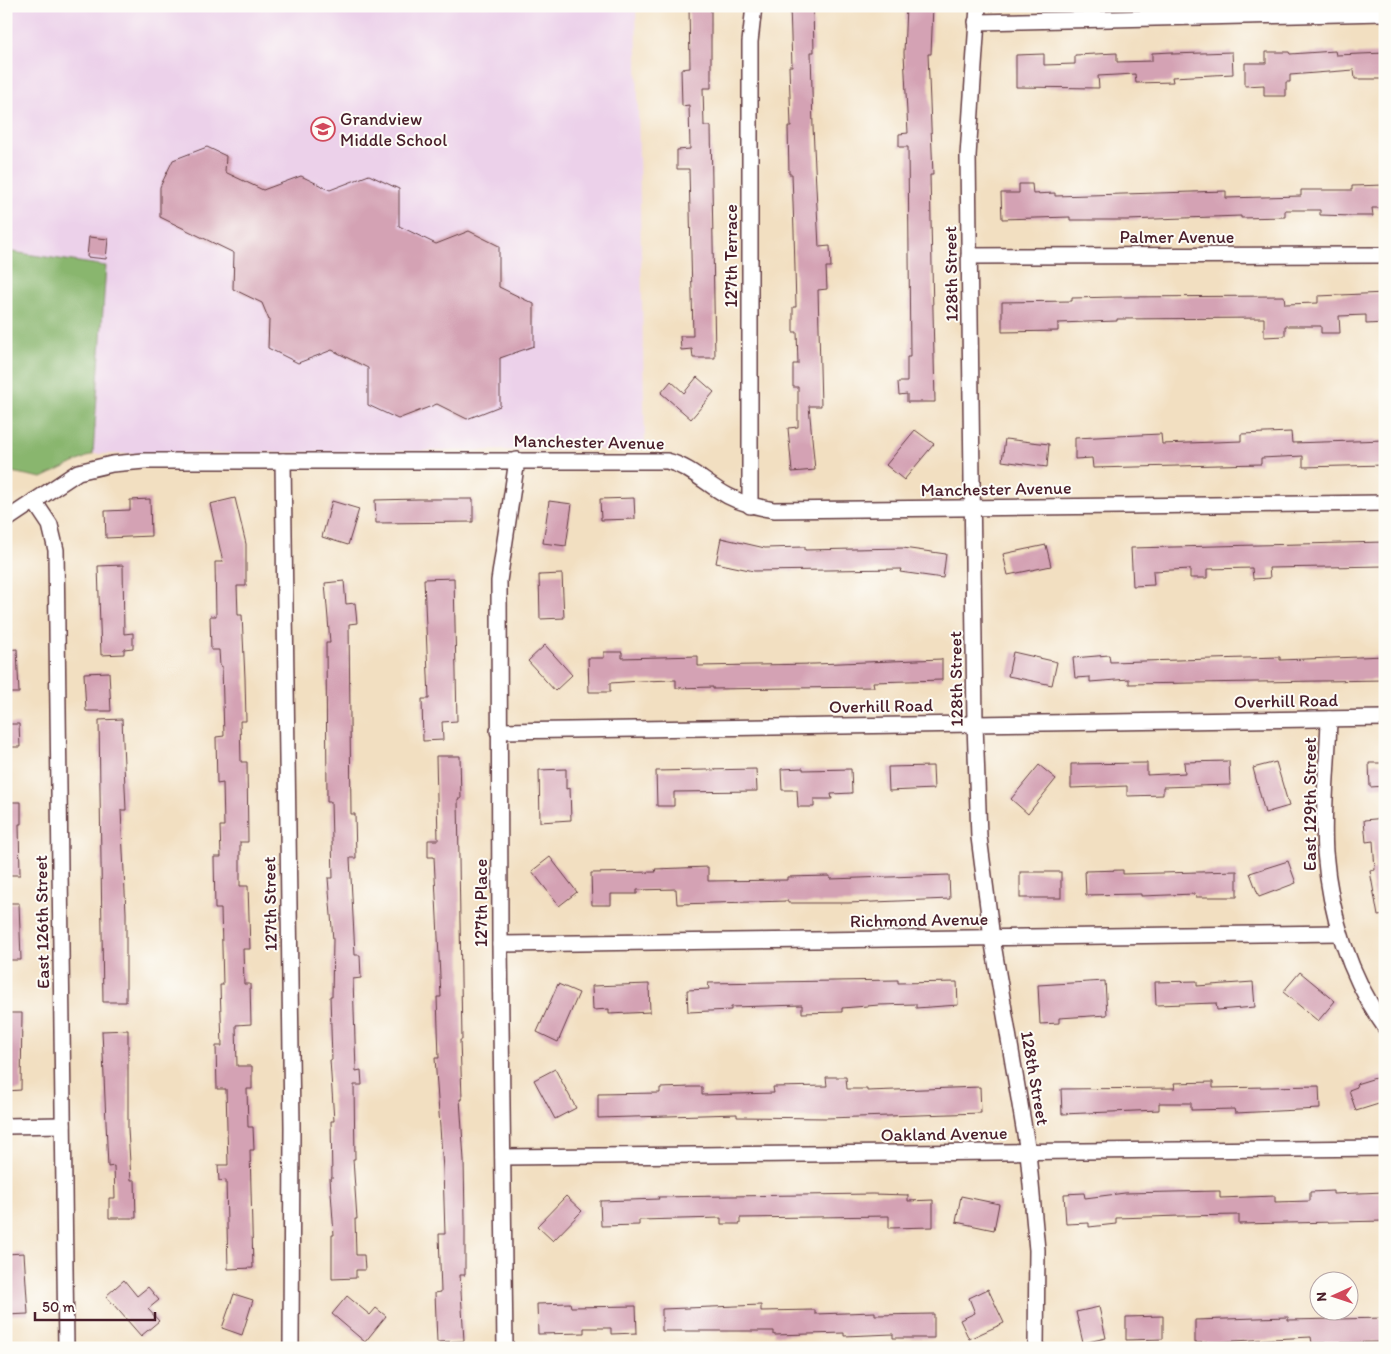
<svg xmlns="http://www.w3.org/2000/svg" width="1391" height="1354" font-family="Itim,sans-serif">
<rect width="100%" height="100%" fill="#fdfcf7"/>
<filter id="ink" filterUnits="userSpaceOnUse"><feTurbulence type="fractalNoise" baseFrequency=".02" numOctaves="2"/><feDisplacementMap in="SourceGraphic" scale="10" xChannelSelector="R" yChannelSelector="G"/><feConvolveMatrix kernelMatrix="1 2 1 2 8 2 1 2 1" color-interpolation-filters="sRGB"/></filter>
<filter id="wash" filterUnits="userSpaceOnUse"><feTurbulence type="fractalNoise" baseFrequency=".0096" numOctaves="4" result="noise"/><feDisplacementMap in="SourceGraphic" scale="20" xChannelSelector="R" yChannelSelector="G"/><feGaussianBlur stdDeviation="1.12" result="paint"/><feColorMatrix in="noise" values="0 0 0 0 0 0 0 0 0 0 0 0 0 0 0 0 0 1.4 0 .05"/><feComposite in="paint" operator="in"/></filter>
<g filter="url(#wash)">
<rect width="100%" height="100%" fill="#f2dfc1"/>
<path fill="#ecd1ea" d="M 6,6 L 636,6 L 645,449 L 93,454 L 106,266 L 6,251 Z"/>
<path fill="#89b66e" stroke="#6a6a4c" d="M 6,251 L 106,266 L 93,454 L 42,478 L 6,471 Z"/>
<g id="blocks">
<g fill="#d4a2b4">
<path d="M 689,6 L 711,6 L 711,88 L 703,88 L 704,126 L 711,126 L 715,358 L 693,358 L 692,349 L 681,350 L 680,336 L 693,336 L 689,169 L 677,169 L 677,150 L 690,149 L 689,105 L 682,106 L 681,69 L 690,68 Z"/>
<path d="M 790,6 L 813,6 L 814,52 L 811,52 L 813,127 L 819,247 L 830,246 L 831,267 L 826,267 L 827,289 L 818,290 L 821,406 L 809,406 L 815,470 L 792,472 L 788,428 L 798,427 L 798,387 L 793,387 L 793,364 L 798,364 L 797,332 L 793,332 L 793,307 L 796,307 L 794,231 L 792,174 L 789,174 L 788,127 L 791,127 L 789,66 L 792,66 Z"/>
<path d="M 906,6 L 933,6 L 931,54 L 928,54 L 933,175 L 930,175 L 935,402 L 907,402 L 907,394 L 899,395 L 898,382 L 907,382 L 907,357 L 910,357 L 908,147 L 899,147 L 899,134 L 908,133 L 904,53 Z"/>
<path d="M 1335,51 L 1336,55 L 1385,53 L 1385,79 L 1355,79 L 1354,70 L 1290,75 L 1290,82 L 1286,82 L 1286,96 L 1264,96 L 1264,85 L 1245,86 L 1245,63 L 1266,63 L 1266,52 L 1289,52 L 1290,54 Z"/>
<path d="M 1172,52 L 1172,54 L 1232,52 L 1233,74 L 1172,77 L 1173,82 L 1136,83 L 1135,74 L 1098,76 L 1099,88 L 1016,87 L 1016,55 L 1044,54 L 1044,65 L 1075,64 L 1075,55 L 1117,53 L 1117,62 L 1152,61 L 1152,53 Z"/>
<path d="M 207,147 L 226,156 L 225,172 L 263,190 L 301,176 L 330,190 L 369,175 L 399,189 L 399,226 L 436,244 L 469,231 L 499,246 L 499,287 L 534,304 L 534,346 L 500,358 L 500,406 L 467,419 L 437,404 L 398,419 L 368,405 L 368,368 L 332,350 L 298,363 L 268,348 L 269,320 L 262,303 L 233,289 L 234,253 L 160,217 L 160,187 L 173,160 Z"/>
<path d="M 1019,184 L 1032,184 L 1033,194 L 1055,193 L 1055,196 L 1226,191 L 1226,198 L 1301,196 L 1301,190 L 1352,190 L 1352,186 L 1385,185 L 1385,208 L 1372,208 L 1373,216 L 1353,216 L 1320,215 L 1320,210 L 1285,210 L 1285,217 L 1241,218 L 1241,216 L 1127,220 L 1070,220 L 1070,217 L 1002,219 L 1001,193 L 1019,193 Z"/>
<path d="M 89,237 L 108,239 L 106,259 L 87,257 Z"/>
<path d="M 1385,293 L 1385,323 L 1366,324 L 1366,315 L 1339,316 L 1340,333 L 1321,333 L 1321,326 L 1285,326 L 1285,336 L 1264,337 L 1264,318 L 1117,319 L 1117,321 L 1058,323 L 1058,331 L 1002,332 L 1002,302 L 1072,301 L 1072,298 L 1116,297 L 1284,296 L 1285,304 L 1318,303 L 1318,296 Z"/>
<path d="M 697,377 L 714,392 L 691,419 L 661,393 L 671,381 L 684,393 Z"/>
<path d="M 915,430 L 934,444 L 904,480 L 886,465 Z"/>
<path d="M 1291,432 L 1292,443 L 1385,440 L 1385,465 L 1303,467 L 1303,456 L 1261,458 L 1261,464 L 1093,468 L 1092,458 L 1075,459 L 1075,438 L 1161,434 L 1162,444 L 1241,441 L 1241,434 Z"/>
<path d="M 1005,439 L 1049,444 L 1047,467 L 1002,461 Z"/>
<path d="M 235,498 L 246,544 L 246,586 L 237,586 L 238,615 L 242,615 L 245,678 L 246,721 L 240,721 L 241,762 L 247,762 L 248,842 L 240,842 L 240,886 L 248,886 L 250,949 L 243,949 L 244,984 L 250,984 L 251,1024 L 236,1025 L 237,1066 L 252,1066 L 252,1089 L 247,1089 L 248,1127 L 253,1127 L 254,1150 L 250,1150 L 253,1268 L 228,1269 L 226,1180 L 219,1181 L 218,1165 L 228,1165 L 226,1089 L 217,1089 L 216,1046 L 222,1046 L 220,985 L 223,985 L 221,909 L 215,909 L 214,857 L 221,857 L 220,826 L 224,826 L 223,783 L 217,784 L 216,737 L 224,736 L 222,666 L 220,666 L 219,650 L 211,650 L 210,616 L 216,616 L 215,562 L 223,562 L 210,504 Z"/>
<path d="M 634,498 L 635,519 L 601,520 L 600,499 Z"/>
<path d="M 150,499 L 151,536 L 106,538 L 105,511 L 130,510 L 130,500 Z"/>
<path d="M 418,499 L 473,499 L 473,522 L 376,523 L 375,500 Z"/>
<path d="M 332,501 L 359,509 L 348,545 L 322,537 Z"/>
<path d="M 549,501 L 572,504 L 566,546 L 543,543 Z"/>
<path d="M 721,538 L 765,548 L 805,547 L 805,550 L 903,548 L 946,554 L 943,578 L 900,572 L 901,569 L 754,571 L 716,563 Z"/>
<path d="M 1385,542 L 1385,566 L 1269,568 L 1270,578 L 1253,579 L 1252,568 L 1207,569 L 1207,578 L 1190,578 L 1190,569 L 1153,571 L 1154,585 L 1133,586 L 1131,548 Z"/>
<path d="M 1046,545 L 1051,566 L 1008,575 L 1003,554 Z"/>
<path d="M 123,565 L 124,634 L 133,633 L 133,648 L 124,649 L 124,654 L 101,655 L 98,566 Z"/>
<path d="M 562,574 L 564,618 L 540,619 L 539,575 Z"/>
<path d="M 454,578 L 457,721 L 442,722 L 443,740 L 423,741 L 422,699 L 429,699 L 424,579 Z"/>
<path d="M 344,581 L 346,604 L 355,603 L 357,623 L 349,624 L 351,814 L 355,814 L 356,858 L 350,858 L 355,955 L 360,955 L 361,978 L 353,979 L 356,1071 L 361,1070 L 362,1085 L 354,1085 L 355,1159 L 353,1159 L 357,1219 L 355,1219 L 356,1255 L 364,1255 L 365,1270 L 356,1270 L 356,1278 L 332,1279 L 332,1235 L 334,1235 L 330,1178 L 332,1178 L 331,1121 L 334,1121 L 330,1060 L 332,1060 L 330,996 L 332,996 L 333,940 L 328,878 L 333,878 L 331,802 L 327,802 L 326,643 L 330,643 L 325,583 Z"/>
<path d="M 545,645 L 572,675 L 555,691 L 528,661 Z"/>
<path d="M 17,649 L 19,693 L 6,693 L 6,650 Z"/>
<path d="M 604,652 L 622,652 L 622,658 L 698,656 L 698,666 L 815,664 L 942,659 L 942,680 L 873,682 L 874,687 L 713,689 L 713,687 L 676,688 L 676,680 L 641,681 L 610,683 L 610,692 L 589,692 L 588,658 L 604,658 Z"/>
<path d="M 1013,652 L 1057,662 L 1052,685 L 1008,676 Z"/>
<path d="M 1109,655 L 1110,662 L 1280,657 L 1280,660 L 1385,656 L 1385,680 L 1129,684 L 1129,679 L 1090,682 L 1090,677 L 1075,678 L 1073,658 Z"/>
<path d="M 109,672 L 111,711 L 86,711 L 84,673 Z"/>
<path d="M 122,719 L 126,810 L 121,810 L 126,913 L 126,1002 L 103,1002 L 99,720 Z"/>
<path d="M 6,724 L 19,724 L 20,747 L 6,747 Z"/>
<path d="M 436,756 L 460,756 L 461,799 L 458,799 L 462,1040 L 460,1040 L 462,1099 L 460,1099 L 464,1160 L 465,1220 L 465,1275 L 460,1275 L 464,1341 L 437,1342 L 435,1293 L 441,1292 L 439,1234 L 445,1234 L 443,1169 L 435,1058 L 439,1058 L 437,997 L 441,997 L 434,857 L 428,857 L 428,840 L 438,840 Z"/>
<path d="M 1229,761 L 1230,785 L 1163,787 L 1163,795 L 1127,796 L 1127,786 L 1071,788 L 1071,764 L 1147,763 L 1147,775 L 1185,773 L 1184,762 Z"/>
<path d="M 1276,762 L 1289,806 L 1265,813 L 1253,768 Z"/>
<path d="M 1369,763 L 1385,763 L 1385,786 L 1370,787 Z"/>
<path d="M 1039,765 L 1056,779 L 1028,814 L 1011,799 Z"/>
<path d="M 933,766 L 934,789 L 889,791 L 888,767 Z"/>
<path d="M 803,768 L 803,770 L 851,769 L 852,793 L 831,794 L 832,799 L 814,799 L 814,807 L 798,807 L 797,790 L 782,790 L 781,769 Z"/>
<path d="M 566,769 L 566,789 L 570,788 L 571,820 L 540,822 L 539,770 Z"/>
<path d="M 756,769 L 757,791 L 674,792 L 674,806 L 657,806 L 656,771 Z"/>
<path d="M 6,802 L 21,802 L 21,824 L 19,824 L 20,875 L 6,875 Z"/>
<path d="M 1385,818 L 1385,915 L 1378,916 L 1370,871 L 1375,870 L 1373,841 L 1366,842 L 1364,820 Z"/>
<path d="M 550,857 L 577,892 L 559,906 L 532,871 Z"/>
<path d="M 1288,861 L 1296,883 L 1259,897 L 1250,873 Z"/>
<path d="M 708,867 L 708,881 L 787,880 L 787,877 L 830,876 L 830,879 L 949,875 L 950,899 L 848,903 L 788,903 L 788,901 L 677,904 L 676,889 L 637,890 L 637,894 L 611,894 L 611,905 L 592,905 L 591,873 L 656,872 L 655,869 Z"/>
<path d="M 1123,870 L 1123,874 L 1237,871 L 1237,897 L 1196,897 L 1195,894 L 1141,896 L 1141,894 L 1086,895 L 1085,871 Z"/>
<rect x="1020" y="872" width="41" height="26"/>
<path d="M 6,903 L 19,903 L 21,960 L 6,960 Z"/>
<path d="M 1300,972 L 1335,1001 L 1318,1021 L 1283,992 Z"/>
<path d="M 898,980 L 898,983 L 957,982 L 958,1005 L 916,1008 L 916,1004 L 879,1005 L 842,1008 L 842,1012 L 802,1013 L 802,1005 L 731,1007 L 731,1010 L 688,1012 L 687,990 L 709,989 L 708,983 Z"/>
<path d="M 1105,981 L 1107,1015 L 1059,1018 L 1059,1023 L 1040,1024 L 1038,985 Z"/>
<path d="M 1197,981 L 1197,986 L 1253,982 L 1255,1007 L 1217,1010 L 1216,1003 L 1156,1005 L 1155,982 Z"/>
<path d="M 558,984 L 579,993 L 558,1042 L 537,1032 Z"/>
<path d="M 649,984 L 650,1012 L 609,1014 L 609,1009 L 593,1010 L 592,986 Z"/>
<path d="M 6,1013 L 22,1013 L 21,1090 L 6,1091 Z"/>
<path d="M 128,1030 L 128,1129 L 131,1180 L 135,1180 L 136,1218 L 109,1218 L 109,1198 L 115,1198 L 114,1166 L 108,1167 L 102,1031 Z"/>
<path d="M 555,1069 L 576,1108 L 555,1119 L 534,1080 Z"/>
<path d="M 1382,1076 L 1385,1083 L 1385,1102 L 1356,1111 L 1349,1090 L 1357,1087 L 1356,1084 Z"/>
<path d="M 826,1077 L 846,1077 L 847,1089 L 867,1089 L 867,1091 L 980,1087 L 981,1113 L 827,1118 L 737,1117 L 737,1114 L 598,1118 L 598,1094 L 660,1093 L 660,1088 L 691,1087 L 702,1087 L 702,1095 L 774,1093 L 773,1087 L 827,1086 Z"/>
<path d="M 1213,1082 L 1213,1088 L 1319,1086 L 1320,1109 L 1235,1113 L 1234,1109 L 1191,1110 L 1191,1103 L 1159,1103 L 1159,1110 L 1062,1114 L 1061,1089 L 1175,1088 L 1174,1083 Z"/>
<path d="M 1220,1191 L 1220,1198 L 1275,1196 L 1275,1202 L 1310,1201 L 1310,1192 L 1333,1191 L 1333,1194 L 1385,1192 L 1385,1221 L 1239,1224 L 1239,1215 L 1180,1216 L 1116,1218 L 1116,1224 L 1089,1227 L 1089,1223 L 1066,1224 L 1064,1194 L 1084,1193 L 1085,1198 L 1125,1193 Z"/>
<path d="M 873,1194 L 908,1195 L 908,1201 L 933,1200 L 933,1227 L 889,1228 L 889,1216 L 740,1218 L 740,1224 L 721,1224 L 721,1218 L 639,1220 L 639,1225 L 601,1226 L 600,1201 L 659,1199 L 658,1197 Z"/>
<path d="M 566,1196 L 582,1211 L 553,1241 L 537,1226 Z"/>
<path d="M 961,1196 L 999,1204 L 994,1230 L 956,1222 Z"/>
<path d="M 24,1253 L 28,1314 L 6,1315 L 6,1254 Z"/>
<path d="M 124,1280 L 137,1296 L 148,1287 L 159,1300 L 148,1309 L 159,1321 L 141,1336 L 106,1296 Z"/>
<path d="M 988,1289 L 1004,1323 L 969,1339 L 960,1320 L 975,1313 L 969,1298 Z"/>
<path d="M 234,1294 L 253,1300 L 242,1335 L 222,1328 Z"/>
<path d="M 347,1296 L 370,1315 L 376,1308 L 386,1316 L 365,1342 L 332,1314 Z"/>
<path d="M 570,1303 L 571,1307 L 636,1306 L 637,1333 L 611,1334 L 611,1328 L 584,1328 L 584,1333 L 538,1334 L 537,1304 Z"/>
<path d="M 761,1305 L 761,1311 L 815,1310 L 815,1314 L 875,1312 L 875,1315 L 934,1314 L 934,1338 L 893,1338 L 893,1334 L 844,1336 L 844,1333 L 774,1335 L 774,1331 L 662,1331 L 662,1309 Z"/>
<path d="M 1099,1307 L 1106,1338 L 1083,1343 L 1076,1312 Z"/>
<path d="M 1163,1316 L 1163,1339 L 1126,1340 L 1126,1317 Z"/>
<path d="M 1288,1317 L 1288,1320 L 1385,1318 L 1385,1342 L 1312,1343 L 1311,1337 L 1195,1343 L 1195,1320 Z"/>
</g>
</g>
</g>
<g filter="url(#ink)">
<use href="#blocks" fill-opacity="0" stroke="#633c42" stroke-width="1"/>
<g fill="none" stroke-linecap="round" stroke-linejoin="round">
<g stroke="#633c42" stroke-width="18">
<g id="street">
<path d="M 978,6 L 968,156 L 975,724 L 979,837 L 992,938 L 1028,1152 L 1037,1250 L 1036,1348"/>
<path d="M 976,22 L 1385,13"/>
<path d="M 969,256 L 1385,255"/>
<path d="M 283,461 L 292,1127 L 291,1348"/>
<path d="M 34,501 L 50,525 L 56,550 L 66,1348"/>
<path d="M 750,506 L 750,42 L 754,6"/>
<path d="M 6,520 L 78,472 L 112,464 L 144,461 L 667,461 C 691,467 707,485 728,496 C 743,504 758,507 774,510 L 1385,503"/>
<path d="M 1329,719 C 1328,761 1322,811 1325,852 C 1330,914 1349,976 1385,1027"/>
<path d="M 498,731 L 1385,718"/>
<path d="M 500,944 L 1340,933"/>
<path d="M 6,1126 L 63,1125"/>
<path d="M 503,1157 L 1385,1148"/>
<path d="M 505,1348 L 500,944 L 499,581 L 517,460"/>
</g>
</g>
<use href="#street" stroke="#fff" stroke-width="15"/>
</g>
</g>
<defs>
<g id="school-ring" transform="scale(1.25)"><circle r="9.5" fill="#fdfcf7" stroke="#d1495b" stroke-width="1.5"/><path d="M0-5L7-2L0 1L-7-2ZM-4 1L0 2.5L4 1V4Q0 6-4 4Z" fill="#d1495b"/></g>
</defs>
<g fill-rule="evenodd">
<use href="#school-ring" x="323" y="129"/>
</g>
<g text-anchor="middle" stroke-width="4" stroke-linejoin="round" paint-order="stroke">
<g font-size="18" fill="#4a1f2b" stroke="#fdfcf7" text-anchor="start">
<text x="340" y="125">Grandview<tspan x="340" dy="21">Middle School</tspan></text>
</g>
<g font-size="18" fill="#4a1f2b" stroke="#fdfcf7">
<text x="1177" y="243">Palmer Avenue</text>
<text transform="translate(731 256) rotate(-90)" y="6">127th Terrace</text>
<text transform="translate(951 274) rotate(-91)" y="6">128th Street</text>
<text transform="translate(589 442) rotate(1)" y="6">Manchester Avenue</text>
<text transform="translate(996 489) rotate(-1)" y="6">Manchester Avenue</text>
<text transform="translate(956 679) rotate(-91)" y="6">128th Street</text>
<text transform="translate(1286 701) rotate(-1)" y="6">Overhill Road</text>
<text transform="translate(881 706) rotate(-1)" y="6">Overhill Road</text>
<text transform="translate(1310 804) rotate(-90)" y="6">East 129th Street</text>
<text transform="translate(481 903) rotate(-90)" y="6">127th Place</text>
<text transform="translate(270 904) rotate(-91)" y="6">127th Street</text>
<text transform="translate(919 920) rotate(-1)" y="6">Richmond Avenue</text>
<text transform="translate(42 922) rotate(-91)" y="6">East 126th Street</text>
<text transform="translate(1035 1078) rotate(80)" y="6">128th Street</text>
<text transform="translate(944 1134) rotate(-1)" y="6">Oakland Avenue</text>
</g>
</g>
<rect width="1391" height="1354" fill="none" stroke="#fdfcf7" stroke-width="25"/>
<g transform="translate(1334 1296) rotate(267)"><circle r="24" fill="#fdfcf7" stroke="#b5a4a5"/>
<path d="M0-4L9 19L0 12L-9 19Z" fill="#d1495b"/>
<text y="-8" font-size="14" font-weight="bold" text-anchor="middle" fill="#4a1f2b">N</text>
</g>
<path d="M35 1312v8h120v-8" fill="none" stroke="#4a1f2b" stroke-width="2.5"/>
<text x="42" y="1312" font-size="15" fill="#4a1f2b" stroke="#fdfcf7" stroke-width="4" paint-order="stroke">50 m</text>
</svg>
